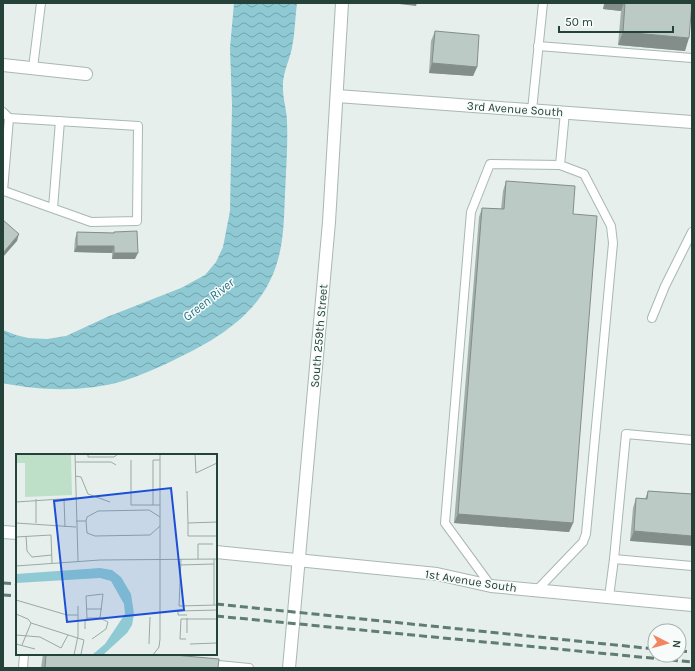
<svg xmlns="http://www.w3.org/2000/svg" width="695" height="671" font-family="Karla,sans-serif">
<defs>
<pattern id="water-waves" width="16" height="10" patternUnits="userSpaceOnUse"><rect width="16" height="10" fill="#8ec9d4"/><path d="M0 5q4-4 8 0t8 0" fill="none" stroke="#74a5ad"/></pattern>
</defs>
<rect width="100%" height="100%" fill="#e6efeb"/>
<path fill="url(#water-waves)" d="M 234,3 L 297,3 C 295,18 295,33 292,48 C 289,62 282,74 283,89 C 283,100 287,111 287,122 C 288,146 286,170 285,194 C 284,218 284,243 276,266 C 260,315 215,341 170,362 C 155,369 139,376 123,381 C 85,392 41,391 3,383 L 3,330 L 16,335 L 28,338 L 47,339 L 66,336 L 107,317 L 181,288 L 205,275 L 216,262 L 223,247 L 230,211 L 232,105 L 230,48 Z"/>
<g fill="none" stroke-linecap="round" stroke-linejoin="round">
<g stroke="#a8b8b2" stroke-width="10">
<g id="service">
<path d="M 538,46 L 692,58"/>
<path d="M 33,68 L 41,3"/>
<path d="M 532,110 L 543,3"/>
<path d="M 3,112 L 9,118 L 3,191"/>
<path d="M 4,191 L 91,222 L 137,221 L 138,126 L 9,118"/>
<path d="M 53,208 L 60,121"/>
<path d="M 652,318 L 665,286 L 692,232"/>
<path d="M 614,559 L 626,434 L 692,440"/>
<path d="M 491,586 L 445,523 L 471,212 L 490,164 L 560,165"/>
<path d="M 537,590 L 583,542 L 586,534 L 613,243 L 611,226 L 584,174 L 560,165 L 565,112"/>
<path d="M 609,597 L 614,559 L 692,566"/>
<path d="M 208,664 L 249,668"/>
<path d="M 23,668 L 24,654"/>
</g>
</g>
<g stroke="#a8b8b2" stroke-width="14">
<g id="minor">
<path d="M 3,65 L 86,74"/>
<path d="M 337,96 L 692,122"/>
<path d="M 3,532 L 17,533"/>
<path d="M 216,552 L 437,574 L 491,586 L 692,605"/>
<path d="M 293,624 L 329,222 L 342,3"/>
</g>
</g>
<g stroke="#a8b8b2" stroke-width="14">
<path id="tertiary" d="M 289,668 L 293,624"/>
</g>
<use href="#service" stroke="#fff" stroke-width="8"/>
<use href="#minor" stroke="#fff" stroke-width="12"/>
<use href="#tertiary" stroke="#fff" stroke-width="12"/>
<g stroke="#5f7d75" stroke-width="3" stroke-dasharray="8 4" stroke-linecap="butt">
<path d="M 3,583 L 17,584"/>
<path d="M 3,595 L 17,596"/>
<path d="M 216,604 L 655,649"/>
<path d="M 216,616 L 692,662"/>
<path d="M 679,651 L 692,652"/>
</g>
</g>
<g fill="#a1aea9">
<path d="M 604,3 L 692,3 L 685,51 L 618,45 L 621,11 L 603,9 Z"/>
<path d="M 435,31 L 477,67 L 473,76 L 429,73 L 431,41 Z"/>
<path d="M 506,181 L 573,214 L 573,523 L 569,532 L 454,523 L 479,217 L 482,208 L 501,209 L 503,191 Z"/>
<path d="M 77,232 L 113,233 L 114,232 L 135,259 L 112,259 L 112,253 L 74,252 L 75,239 Z"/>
<path d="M 648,491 L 692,494 L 630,541 L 633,508 L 636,498 L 645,499 Z"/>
<path d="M 43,654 L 163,654 L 218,668 L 41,668 Z"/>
</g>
<g fill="#838d89">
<path d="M 399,3 L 417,3 L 416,6 L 399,4 Z"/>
<path d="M 605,3 L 624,3 L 621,11 L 603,9 Z"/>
<path d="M 623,32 L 689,38 L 685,51 L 618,45 Z"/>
<path d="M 432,63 L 477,67 L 473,76 L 429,73 Z"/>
<path d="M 19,234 L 17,241 L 3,257 L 3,253 Z"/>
<path d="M 77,246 L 114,246 L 112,253 L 74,252 Z"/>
<path d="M 114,253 L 138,253 L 135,259 L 112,259 Z"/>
<path d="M 458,514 L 573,523 L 569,532 L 454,523 Z"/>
<path d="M 634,531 L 692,536 L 692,546 L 630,541 Z"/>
</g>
<g fill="#bbcac4" stroke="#838d89">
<path d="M 625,3 L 692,3 L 689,38 L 623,32 Z"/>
<path d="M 435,31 L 479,35 L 477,67 L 432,63 Z"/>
<path d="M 506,181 L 575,186 L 573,214 L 597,216 L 573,523 L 458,514 L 482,208 L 504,209 Z"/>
<path d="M 3,220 L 19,234 L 3,253 Z"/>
<path d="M 137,231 L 138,253 L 114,253 L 114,246 L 77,246 L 77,232 L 114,233 L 114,232 Z"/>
<path d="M 648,491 L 692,494 L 692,536 L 634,531 L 636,498 L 647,499 Z"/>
<path d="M 46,654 L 163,654 L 219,659 L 218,668 L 45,668 Z"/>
</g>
<g text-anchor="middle" stroke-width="3" stroke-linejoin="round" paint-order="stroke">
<g font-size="12" fill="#24423a" stroke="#f7fbf9">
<text transform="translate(515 109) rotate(4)" y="4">3rd Avenue South</text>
<text transform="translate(319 336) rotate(-85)" y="4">South 259th Street</text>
<text transform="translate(471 581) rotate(9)" y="4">1st Avenue South</text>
</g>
<g font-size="13" font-style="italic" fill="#1c6f80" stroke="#f7fbf9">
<text transform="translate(208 299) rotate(-38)" y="5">Green River</text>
</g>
</g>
<g transform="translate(16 454)">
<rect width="201" height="201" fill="#e6efeb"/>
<path d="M 0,0 L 55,0 L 56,41 L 9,43 L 9,9 L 0,9 Z" fill="#bfe0c8"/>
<path d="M 84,114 L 96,116 L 105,123 L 115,140 L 118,160 L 116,171 L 111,179 L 87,201 L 76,201 L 89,190 L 109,160 L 108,150 L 95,127 L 84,124 L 0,129 L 0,120 Z" fill="#8ec9d4"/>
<path fill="none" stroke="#98aaa4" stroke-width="1" d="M 59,0 L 62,107M 72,0 L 72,3 L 98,3 L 102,0M 179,0 L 180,19 L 201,9M 115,6 L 115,51 L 137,51M 144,6 L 137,6 L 137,51 L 144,51M 59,8 L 95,8 L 100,11M 59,22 L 65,23 L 72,40 L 94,48M 171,37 L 172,69M 20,45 L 20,69M 48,45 L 49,73M 0,48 L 60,44M 60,67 L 70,67 L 71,63 L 82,57 L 133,56 L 144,63M 70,67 L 71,79 L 79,82 L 134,81 L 144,72M 201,68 L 172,69 L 172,82 L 201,82M 0,69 L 60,73M 10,82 L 11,97 L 16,103 L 36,101M 0,83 L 35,81 L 36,109M 165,105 L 163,152 L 201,151M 182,105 L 182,90 L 197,90M 198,105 L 198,151M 163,111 L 198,110M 0,112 L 84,106 L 201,105M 0,146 L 51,161 L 62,161M 71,155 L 86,155M 0,160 L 12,165 L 15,169 L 68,186 L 65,200M 171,161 L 162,161 L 162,157 L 201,156M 71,164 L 70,142 L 87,140 L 84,164M 171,164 L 171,179M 69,175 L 69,168 L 71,164 L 84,164 L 92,168 L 90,175 L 76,185M 0,181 L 24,183 L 45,194 L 52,181M 170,185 L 164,185 L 165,165 L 201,165M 0,190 L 19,195M 133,190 L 134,163M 174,190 L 201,189M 6,191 L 15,169M 58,201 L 62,182 L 62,152M 137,201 L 143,193 L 144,185 L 144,0"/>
<path fill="#1d4ed8" fill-opacity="0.15" stroke="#1d4ed8" stroke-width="2" d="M 155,34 L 168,156 L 51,168 L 38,47 Z"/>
<rect width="201" height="201" fill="none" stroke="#24423a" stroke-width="2"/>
</g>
<rect width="695" height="671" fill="none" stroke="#24423a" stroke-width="8"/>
<g transform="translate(667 643) rotate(96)"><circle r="19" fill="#f7fbf9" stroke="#a3b1ad"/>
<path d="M0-3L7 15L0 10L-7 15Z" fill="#f4845f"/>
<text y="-6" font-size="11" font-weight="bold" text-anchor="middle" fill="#24423a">N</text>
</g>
<path d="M559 26v6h114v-6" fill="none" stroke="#24423a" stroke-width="2"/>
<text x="565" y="26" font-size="12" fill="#24423a" stroke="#f7fbf9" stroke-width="3" paint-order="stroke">50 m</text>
</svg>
